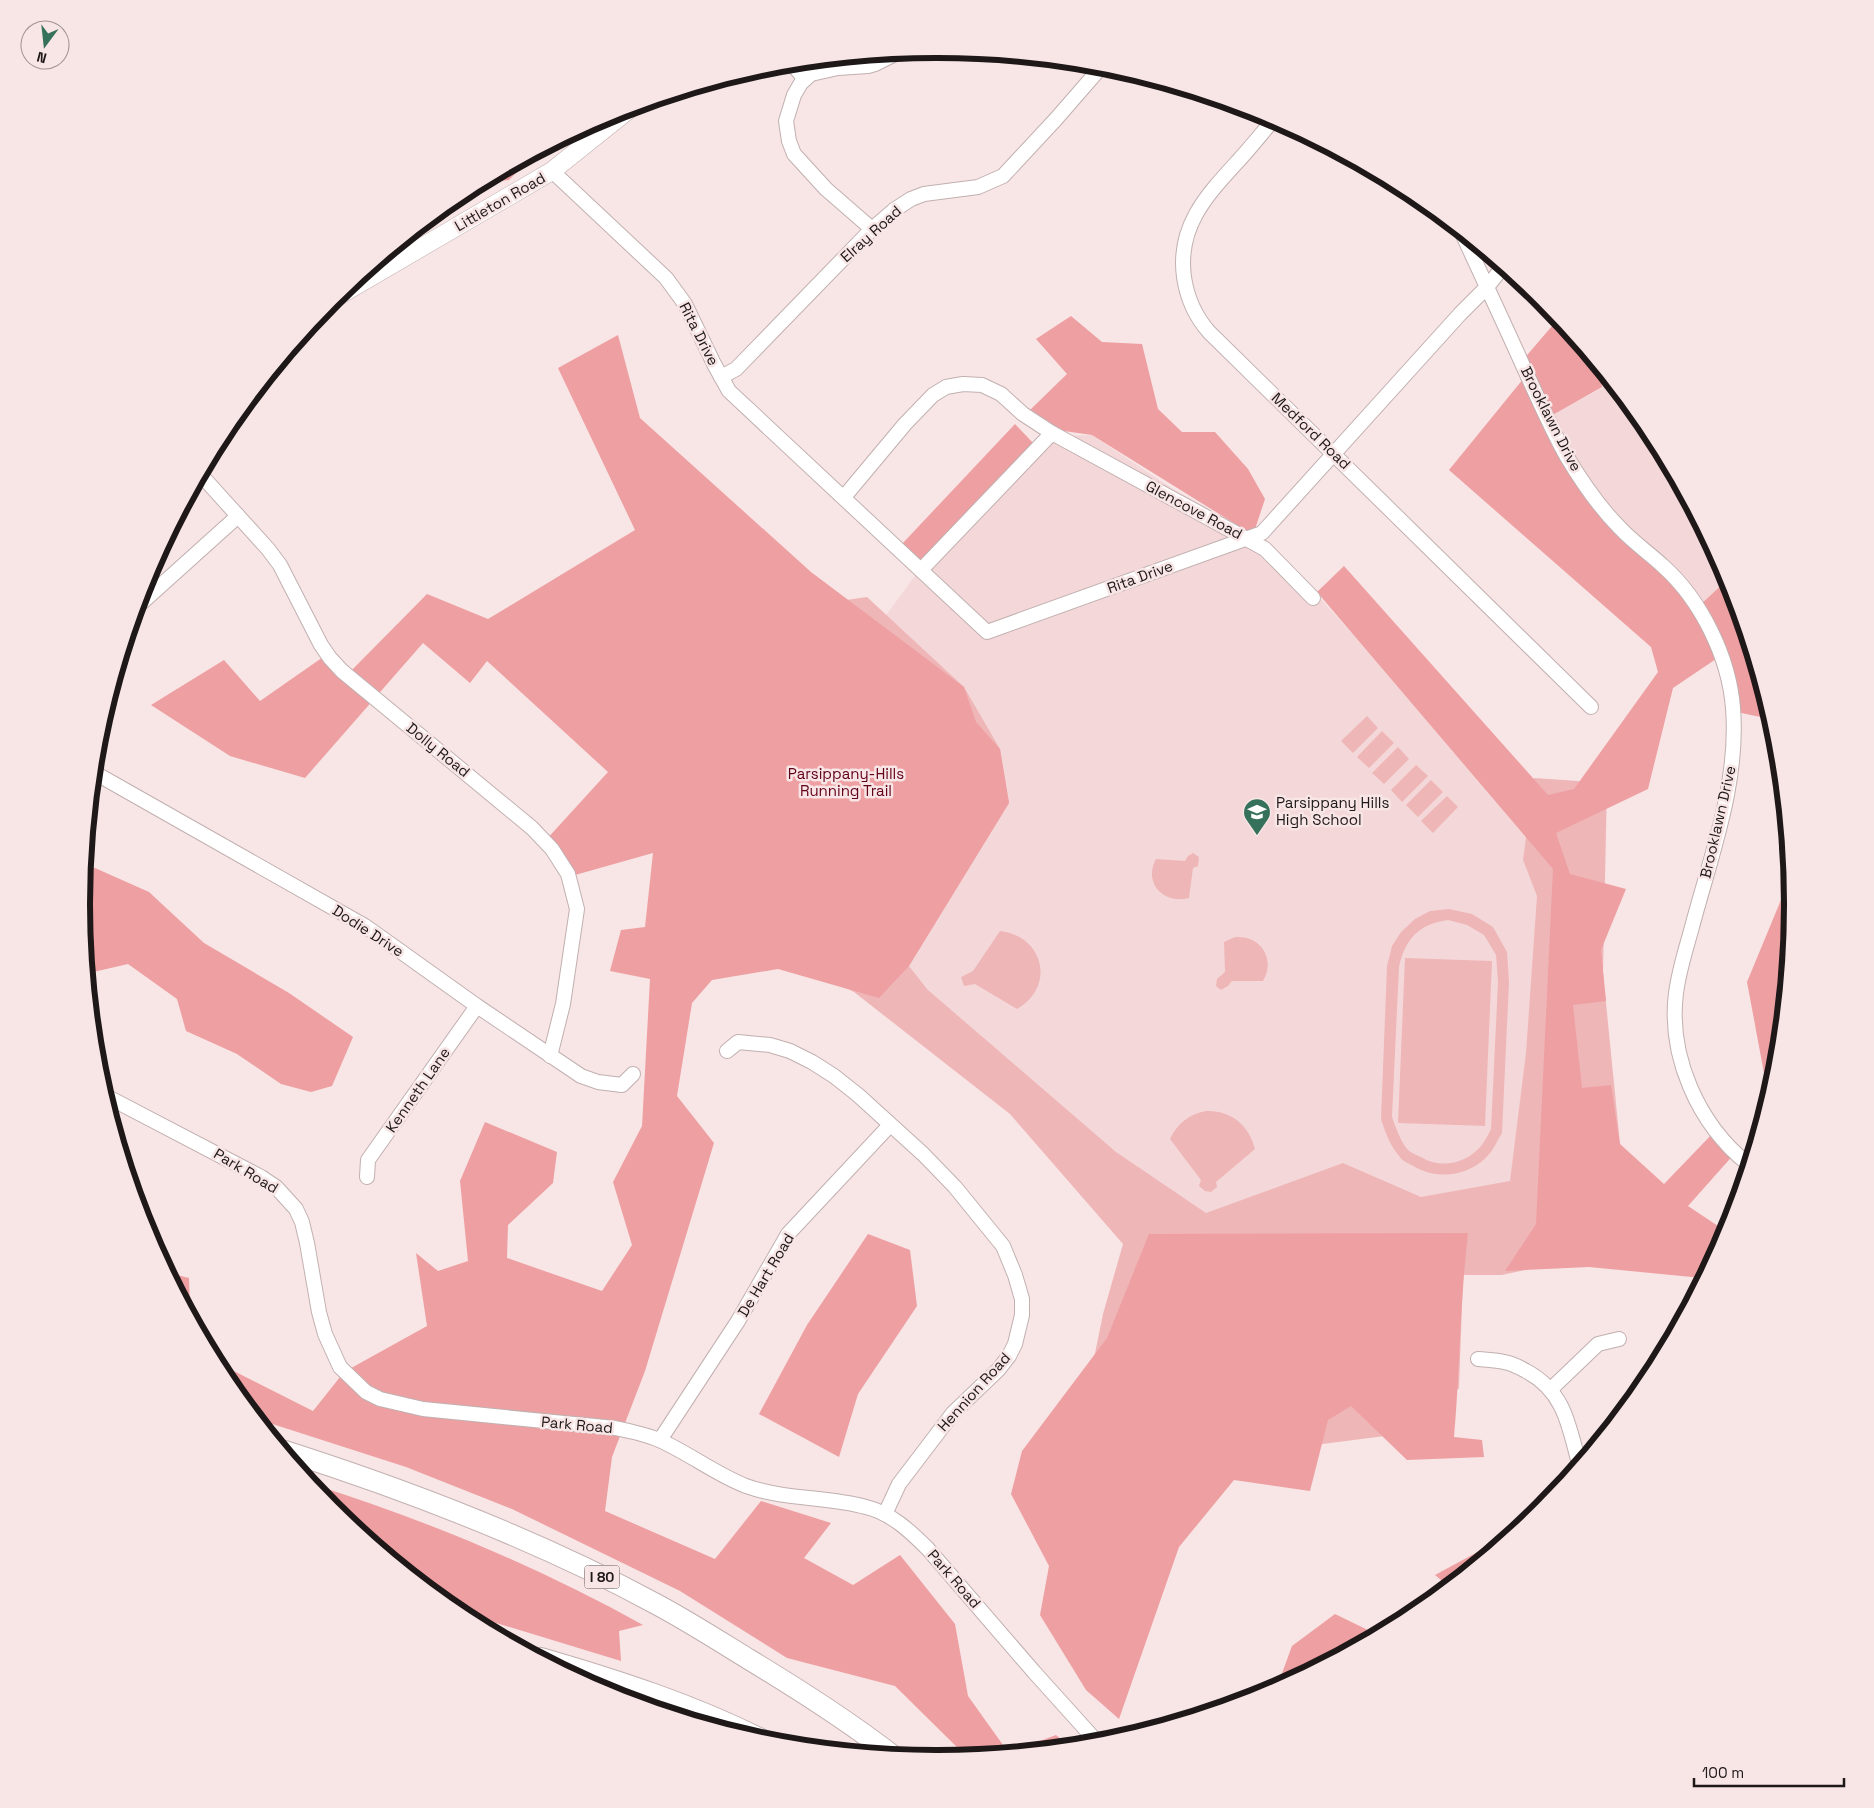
<svg xmlns="http://www.w3.org/2000/svg" width="1874" height="1808" font-family="'Space Grotesk',sans-serif">
<rect width="100%" height="100%" fill="#f8e5e5"/>
<g fill="#f4d8d9">
<path d="M 1599,368 L 1648,429 L 1727,577 L 1728,579 L 1698,607 L 1589,494 L 1549,416 L 1602,388 Z"/>
<path d="M 1092,435 L 1173,489 L 1269,542 L 1386,671 L 1553,869 L 1536,1224 L 1502,1275 L 1463,1274 L 1149,1234 L 1051,1139 L 909,966 L 1009,803 L 886,615 L 915,576 L 1043,437 Z"/>
</g>
<g fill="#efb6b8" fill-rule="evenodd">
<path d="M 867,597 L 964,687 L 1000,749 L 1009,803 L 909,966 L 928,990 L 1116,1152 L 1206,1213 L 1343,1163 L 1421,1197 L 1510,1181 L 1526,1053 L 1537,896 L 1523,860 L 1534,778 L 1607,783 L 1603,973 L 1620,1144 L 1639,1245 L 1502,1275 L 1463,1275 L 1459,1388 L 1416,1432 L 1213,1458 L 1088,1388 L 1103,1314 L 1123,1244 L 1010,1114 L 854,992 L 771,950 L 770,611 Z"/>
<path d="M 1367,716 L 1378,728 L 1353,753 L 1341,741 Z"/>
<path d="M 1382,731 L 1394,743 L 1369,768 L 1357,757 Z"/>
<path d="M 1398,747 L 1409,759 L 1384,784 L 1372,773 Z"/>
<path d="M 1416,765 L 1428,776 L 1402,802 L 1391,790 Z"/>
<path d="M 1431,780 L 1443,792 L 1418,817 L 1406,805 Z"/>
<path d="M 1447,796 L 1458,807 L 1433,833 L 1421,821 Z"/>
<path d="M 1193,853 L 1199,857 L 1198,866 L 1193,868 L 1189,898 C 1163,905 1143,882 1156,859 L 1185,861 L 1188,856 Z"/>
<path d="M 1449,909 L 1472,914 L 1493,927 L 1507,952 L 1509,982 L 1502,1133 C 1498,1139 1495,1147 1490,1153 C 1473,1175 1439,1181 1415,1167 C 1410,1164 1402,1161 1399,1156 C 1390,1145 1385,1132 1381,1119 L 1387,966 L 1392,946 L 1401,932 L 1415,919 L 1430,911 ZM 1448,920 L 1467,925 L 1484,935 L 1496,955 L 1498,982 L 1491,1129 C 1488,1135 1485,1141 1481,1146 C 1466,1164 1440,1169 1421,1157 C 1416,1155 1411,1153 1407,1149 C 1400,1140 1396,1128 1392,1117 L 1399,967 C 1405,939 1419,924 1448,920 Z"/>
<path d="M 1000,931 C 1044,936 1056,987 1017,1009 L 975,984 L 964,986 L 961,977 L 973,971 Z"/>
<path d="M 1235,937 C 1261,935 1276,959 1263,981 L 1232,981 L 1228,986 L 1221,990 L 1216,986 L 1217,979 L 1225,972 L 1224,942 Z"/>
<path d="M 1405,958 L 1492,961 L 1485,1126 L 1398,1123 Z"/>
<path d="M 1206,1111 C 1231,1110 1249,1125 1255,1149 L 1216,1182 L 1217,1187 L 1211,1192 L 1205,1191 L 1199,1186 L 1201,1180 L 1170,1139 C 1177,1124 1189,1114 1206,1111 Z"/>
</g>
<g fill="#ee9fa2">
<path d="M 522,161 L 526,163 L 509,180 L 500,181 L 495,175 Z"/>
<path d="M 1071,316 L 1102,342 L 1142,344 L 1158,409 L 1182,432 L 1215,432 L 1248,469 L 1265,499 L 1253,535 L 1092,435 L 1057,430 L 1030,410 L 1067,374 L 1036,339 Z"/>
<path d="M 1558,319 L 1599,368 L 1602,387 L 1549,417 L 1589,494 L 1698,607 L 1728,579 L 1770,719 L 1732,711 L 1719,657 L 1673,688 L 1648,789 L 1556,833 L 1570,874 L 1626,889 L 1601,950 L 1606,1001 L 1573,1005 L 1582,1088 L 1611,1085 L 1620,1144 L 1664,1184 L 1716,1130 L 1736,1152 L 1688,1206 L 1727,1232 L 1702,1278 L 1589,1267 L 1505,1271 L 1536,1224 L 1553,869 L 1317,592 L 1344,566 L 1548,795 L 1574,789 L 1658,672 L 1651,647 L 1449,470 L 1528,373 L 1522,361 Z"/>
<path d="M 618,335 L 640,418 L 811,572 L 964,687 L 976,722 L 1000,749 L 1009,803 L 909,966 L 879,998 L 778,969 L 712,980 L 692,1003 L 677,1096 L 714,1143 L 645,1371 L 612,1457 L 605,1511 L 715,1559 L 761,1501 L 831,1523 L 804,1558 L 853,1585 L 900,1555 L 955,1624 L 968,1696 L 1008,1752 L 966,1756 L 895,1686 L 787,1658 L 680,1591 L 512,1509 L 406,1467 L 260,1420 L 226,1379 L 216,1362 L 313,1411 L 344,1372 L 427,1326 L 416,1253 L 438,1271 L 468,1261 L 460,1181 L 485,1122 L 557,1152 L 553,1183 L 508,1225 L 507,1258 L 602,1291 L 632,1245 L 613,1182 L 642,1126 L 650,979 L 610,971 L 621,930 L 645,927 L 653,853 L 568,877 L 545,841 L 608,772 L 487,661 L 470,683 L 423,643 L 305,778 L 230,756 L 151,705 L 224,660 L 260,701 L 326,655 L 346,676 L 427,594 L 488,619 L 635,530 L 558,368 Z"/>
<path d="M 1015,424 L 1034,444 L 922,563 L 902,544 Z"/>
<path d="M 86,864 L 149,892 L 204,943 L 289,993 L 353,1037 L 332,1086 L 311,1092 L 281,1084 L 237,1054 L 186,1031 L 177,999 L 128,964 L 89,973 L 82,904 Z"/>
<path d="M 1790,878 L 1792,904 L 1776,1071 L 1770,1091 L 1767,1089 L 1747,982 Z"/>
<path d="M 1468,1233 C 1460,1301 1460,1369 1454,1437 L 1482,1440 L 1484,1457 L 1407,1460 L 1351,1406 L 1328,1420 L 1310,1491 L 1234,1480 L 1179,1547 L 1119,1719 L 1086,1690 L 1040,1615 L 1049,1566 L 1011,1494 L 1022,1451 L 1107,1338 L 1149,1234 Z"/>
<path d="M 868,1234 L 910,1250 L 917,1306 L 858,1394 L 839,1457 L 759,1414 L 807,1325 Z"/>
<path d="M 169,1273 L 189,1278 L 190,1311 Z"/>
<path d="M 312,1484 C 426,1520 539,1567 643,1625 L 619,1631 L 621,1661 L 457,1611 L 332,1509 Z"/>
<path d="M 1509,1535 L 1448,1586 L 1435,1575 Z"/>
<path d="M 1335,1614 L 1376,1634 L 1277,1687 L 1292,1646 Z"/>
<path d="M 1056,1735 L 1069,1746 L 1011,1752 Z"/>
</g>
<g fill="none" stroke-linecap="round" stroke-linejoin="round">
<g stroke="#c2b0b0" stroke-width="16">
<g id="minor">
<path d="M 791,63 L 804,78"/>
<path d="M 1274,119 C 1262,133 1251,147 1239,160 C 1207,195 1177,226 1184,277 C 1187,298 1195,316 1209,332 L 1591,707"/>
<path d="M 552,171 L 666,278 L 685,304 L 714,364 L 729,391 L 987,632 L 1262,533 L 1460,314 L 1487,287 L 1503,267"/>
<path d="M 872,229 L 826,189 L 794,154 L 789,141 L 786,121 L 794,95 L 801,83 L 811,74 L 838,68 L 868,66 L 875,64 L 897,53"/>
<path d="M 1463,235 C 1483,279 1504,323 1524,368 C 1538,398 1551,429 1567,457 C 1582,482 1599,507 1620,528 C 1633,542 1649,553 1663,566 C 1701,600 1729,657 1733,708 C 1739,783 1711,855 1692,927 C 1686,949 1679,970 1676,993 C 1668,1056 1698,1124 1748,1164"/>
<path d="M 721,377 L 736,369 L 872,229 L 894,210 L 911,199 L 924,194 L 978,187 L 1003,176 L 1056,119 L 1103,65"/>
<path d="M 201,475 L 268,549 L 280,565 L 321,645 L 330,658 L 342,671 L 532,828 L 552,849 L 568,874 L 577,909 L 563,1004 L 550,1056"/>
<path d="M 844,497 L 905,424 L 933,395 L 946,387 L 963,384 L 982,385 L 1001,394 L 1023,414 L 1052,433 L 1265,549 L 1313,598"/>
<path d="M 921,570 L 1052,433"/>
<path d="M 138,606 L 238,516"/>
<path d="M 95,773 L 365,926 L 477,1006 L 581,1076 L 598,1082 L 622,1085 L 633,1074"/>
<path d="M 727,1051 L 738,1042 L 770,1045 L 790,1051 L 812,1062 L 834,1076 L 858,1095 L 923,1154 L 955,1187 L 1003,1246 L 1015,1275 L 1022,1299 L 1022,1315 L 1015,1344 L 1009,1356 L 998,1370 L 953,1413 L 899,1484 L 885,1514"/>
<path d="M 106,1096 L 261,1177 L 276,1187 L 296,1209 L 302,1222 L 307,1243 L 319,1312 L 325,1334 L 340,1367 L 366,1392 L 380,1399 L 423,1409 L 615,1428 C 630,1431 645,1434 659,1440 C 689,1453 715,1474 746,1486 C 785,1500 827,1496 866,1507 C 891,1513 910,1531 928,1549 L 1034,1672 L 1098,1743"/>
<path d="M 367,1177 L 368,1160 L 477,1006"/>
<path d="M 1478,1359 C 1487,1360 1496,1360 1504,1362 C 1512,1363 1519,1367 1526,1371 C 1564,1391 1569,1425 1579,1464"/>
<path d="M 1551,1389 L 1598,1344 L 1619,1339"/>
<path d="M 660,1440 L 738,1321 L 788,1234 L 890,1125"/>
</g>
</g>
<g stroke="#c2b0b0" stroke-width="19">
<path id="major" d="M 333,299 L 552,171 L 632,107"/>
</g>
<g stroke="#c2b0b0" stroke-width="22">
<g id="highway">
<path d="M 285,1451 C 413,1492 538,1540 656,1604 C 688,1621 719,1641 750,1660 C 798,1689 847,1720 892,1755"/>
<path d="M 541,1658 C 617,1680 694,1705 765,1741"/>
</g>
</g>
<use href="#minor" stroke="#fff" stroke-width="14"/>
<use href="#major" stroke="#fff" stroke-width="18"/>
<use href="#highway" stroke="#fff" stroke-width="20"/>
</g>
<defs>
<g id="school-pin" transform="scale(1.4375)"><path d="M0 17L-7.5 6A9.5 9.5 0 1 1 7.5 6Z" fill="#36715b" stroke="#f8e5e5"/><path d="M0-5L7-2L0 1L-7-2ZM-4 1L0 2.5L4 1V4Q0 6-4 4Z" fill="#fff"/></g>
</defs>
<g fill-rule="evenodd">
<use href="#school-pin" x="1257" y="812"/>
</g>
<g text-anchor="middle" stroke-width="5" stroke-linejoin="round" paint-order="stroke">
<rect fill="#f8e5e5" stroke="#5f5656" stroke-width="1" x="584.5" y="1565.5" width="35" height="23" rx="4"/>
<g font-size="14" font-weight="bold" fill="#1e1818">
<text x="602" y="1582">I 80</text>
</g>
<g font-size="15" fill="#1e1818" stroke="#f8e5e5">
<text transform="translate(500 202) rotate(-30)" y="5">Littleton Road</text>
<text transform="translate(871 234) rotate(-42)" y="5">Elray Road</text>
<text transform="translate(699 334) rotate(63)" y="5">Rita Drive</text>
<text transform="translate(1551 419) rotate(63)" y="5">Brooklawn Drive</text>
<text transform="translate(1311 431) rotate(44)" y="5">Medford Road</text>
<text transform="translate(1194 510) rotate(28)" y="5">Glencove Road</text>
<text transform="translate(1140 577) rotate(-20)" y="5">Rita Drive</text>
<text transform="translate(438 750) rotate(39)" y="5">Dolly Road</text>
<text transform="translate(1718 822) rotate(-77)" y="5">Brooklawn Drive</text>
<text transform="translate(368 931) rotate(33)" y="5">Dodie Drive</text>
<text transform="translate(418 1090) rotate(-55)" y="5">Kenneth Lane</text>
<text transform="translate(246 1171) rotate(31)" y="5">Park Road</text>
<text transform="translate(766 1275) rotate(-59)" y="5">De Hart Road</text>
<text transform="translate(974 1392) rotate(-48)" y="5">Hennion Road</text>
<text transform="translate(577 1425) rotate(5)" y="5">Park Road</text>
<text transform="translate(954 1579) rotate(49)" y="5">Park Road</text>
</g>
<g font-size="15" fill="#62011a" stroke="#f8e5e5">
<text x="846" y="779">Parsippany-Hills<tspan x="846" dy="17">Running Trail</tspan></text>
</g>
<g font-size="15" fill="#1e1818" stroke="#f8e5e5" text-anchor="start">
<text x="1276" y="808">Parsippany Hills<tspan x="1276" dy="17">High School</tspan></text>
</g>
</g>
<path d="M0 0H1874V1808H0ZM936 58H938A846 846 0 0 1 1784 904V904A846 846 0 0 1 938 1750H936A846 846 0 0 1 90 904V904A846 846 0 0 1 936 58Z" fill="#f8e5e5" fill-rule="evenodd"/>
<path fill="none" stroke="#1e1818" stroke-width="6" d="M936 58H938A846 846 0 0 1 1784 904V904A846 846 0 0 1 938 1750H936A846 846 0 0 1 90 904V904A846 846 0 0 1 936 58Z"/>
<g transform="translate(45 45) rotate(195)"><circle r="24" fill="#f8e5e5" stroke="#a19393"/>
<path d="M0-4L9 19L0 12L-9 19Z" fill="#36715b"/>
<text y="-8" font-size="14" font-weight="bold" text-anchor="middle" fill="#1e1818">N</text>
</g>
<path d="M1694 1778v8h150v-8" fill="none" stroke="#1e1818" stroke-width="2.5"/>
<text x="1702" y="1778" font-size="15" fill="#1e1818" stroke="#f8e5e5" stroke-width="4" paint-order="stroke">100 m</text>
</svg>
